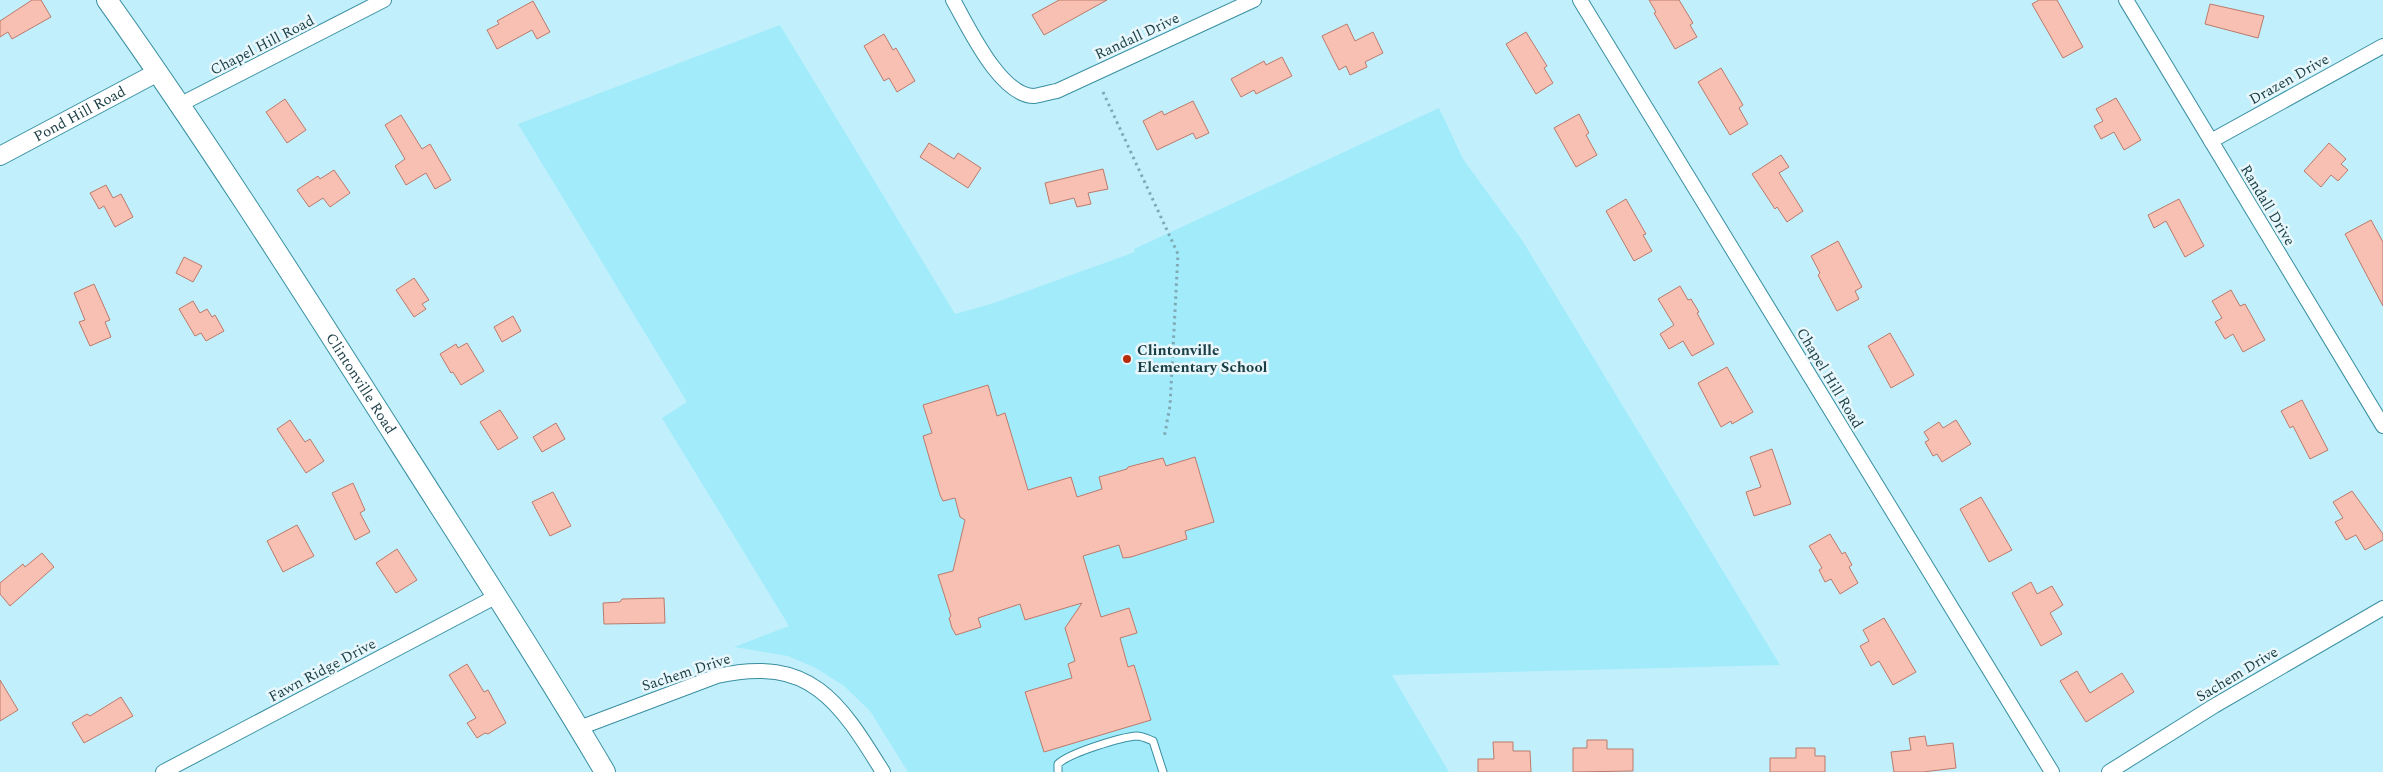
<svg xmlns="http://www.w3.org/2000/svg" width="2383" height="772" font-family="Spectral,serif">
<rect width="100%" height="100%" fill="#c1f0fc"/>
<path fill="#a1ebfb" d="M 780,25 L 955,314 L 994,303 L 1135,252 L 1134,249 L 1439,108 L 1463,159 L 1522,240 L 1780,665 L 1392,675 L 1449,772 L 908,772 L 870,711 L 844,686 L 816,668 L 788,656 L 734,647 L 789,626 L 662,418 L 687,402 L 518,124 Z"/>
<g fill="#f8c0b2" stroke="#bb7a6b">
<path d="M 32,0 L 41,0 L 51,17 L 12,39 L 8,32 L 0,37 L 0,21 Z"/>
<path d="M 1059,0 L 1107,0 L 1044,35 L 1032,15 Z"/>
<path d="M 1649,0 L 1679,0 L 1693,23 L 1690,25 L 1697,37 L 1675,49 L 1654,13 L 1656,12 Z"/>
<path d="M 2039,0 L 2057,0 L 2083,47 L 2063,58 L 2032,4 Z"/>
<path d="M 533,1 L 550,32 L 537,39 L 532,30 L 497,49 L 487,30 L 499,24 L 497,21 Z"/>
<path d="M 2210,4 L 2264,16 L 2258,38 L 2205,24 Z"/>
<path d="M 1347,24 L 1355,41 L 1373,32 L 1383,53 L 1365,62 L 1367,67 L 1350,75 L 1346,66 L 1339,70 L 1322,36 Z"/>
<path d="M 1526,32 L 1547,66 L 1544,68 L 1553,83 L 1536,94 L 1506,44 Z"/>
<path d="M 884,34 L 893,50 L 896,48 L 915,81 L 897,92 L 889,78 L 884,81 L 864,46 Z"/>
<path d="M 1282,57 L 1292,76 L 1256,94 L 1254,90 L 1241,97 L 1231,79 L 1264,61 L 1266,65 Z"/>
<path d="M 1721,68 L 1743,105 L 1739,108 L 1748,124 L 1730,135 L 1698,82 Z"/>
<path d="M 2116,98 L 2141,140 L 2124,150 L 2114,132 L 2101,139 L 2094,126 L 2103,121 L 2096,109 Z"/>
<path d="M 285,99 L 306,130 L 287,143 L 266,112 Z"/>
<path d="M 1193,101 L 1209,133 L 1196,139 L 1193,133 L 1157,150 L 1143,121 L 1162,111 L 1164,115 Z"/>
<path d="M 1579,114 L 1589,133 L 1586,135 L 1597,155 L 1576,167 L 1554,128 Z"/>
<path d="M 401,115 L 422,149 L 430,144 L 451,180 L 435,189 L 426,173 L 406,185 L 395,166 L 405,159 L 385,125 Z"/>
<path d="M 929,143 L 954,159 L 958,153 L 981,168 L 968,188 L 920,157 Z"/>
<path d="M 2329,143 L 2346,159 L 2341,164 L 2348,170 L 2338,181 L 2331,175 L 2321,187 L 2304,171 Z"/>
<path d="M 1781,155 L 1789,167 L 1779,173 L 1803,211 L 1787,222 L 1777,207 L 1775,209 L 1752,174 Z"/>
<path d="M 1103,169 L 1108,189 L 1088,193 L 1091,204 L 1077,207 L 1074,198 L 1050,204 L 1045,183 Z"/>
<path d="M 334,170 L 350,193 L 330,207 L 323,198 L 309,207 L 297,190 L 318,176 L 320,179 Z"/>
<path d="M 106,185 L 113,198 L 121,194 L 133,217 L 115,227 L 104,206 L 99,209 L 90,193 Z"/>
<path d="M 1626,199 L 1646,234 L 1643,235 L 1652,251 L 1634,261 L 1606,211 Z"/>
<path d="M 2179,199 L 2204,246 L 2185,257 L 2166,221 L 2154,228 L 2148,215 Z"/>
<path d="M 2371,220 L 2383,242 L 2383,306 L 2345,234 Z"/>
<path d="M 1838,241 L 1862,287 L 1855,291 L 1859,299 L 1837,311 L 1818,275 L 1820,273 L 1811,256 Z"/>
<path d="M 184,257 L 202,266 L 193,282 L 176,273 Z"/>
<path d="M 414,278 L 429,300 L 422,304 L 426,309 L 414,317 L 396,290 Z"/>
<path d="M 94,284 L 110,320 L 105,322 L 111,337 L 90,346 L 79,322 L 85,320 L 74,293 Z"/>
<path d="M 1680,286 L 1688,300 L 1691,299 L 1699,312 L 1697,313 L 1714,344 L 1692,356 L 1683,341 L 1669,349 L 1660,334 L 1674,325 L 1658,299 Z"/>
<path d="M 2231,290 L 2240,306 L 2245,304 L 2265,340 L 2243,352 L 2233,334 L 2225,339 L 2215,322 L 2222,318 L 2212,301 Z"/>
<path d="M 193,301 L 200,313 L 207,309 L 212,317 L 215,315 L 224,331 L 206,341 L 201,333 L 195,336 L 179,309 Z"/>
<path d="M 513,316 L 521,331 L 502,342 L 494,327 Z"/>
<path d="M 1890,333 L 1914,375 L 1891,388 L 1868,346 Z"/>
<path d="M 467,343 L 484,371 L 461,385 L 453,372 L 451,373 L 440,354 L 456,344 L 458,348 Z"/>
<path d="M 1727,367 L 1753,412 L 1732,424 L 1731,421 L 1721,427 L 1698,383 Z"/>
<path d="M 988,385 L 997,416 L 1005,413 L 1028,490 L 1071,477 L 1077,497 L 1102,489 L 1099,477 L 1127,469 L 1128,467 L 1163,458 L 1166,466 L 1195,457 L 1214,522 L 1185,531 L 1187,539 L 1131,557 L 1123,558 L 1119,545 L 1083,556 L 1101,617 L 1129,608 L 1137,633 L 1120,638 L 1128,667 L 1134,665 L 1151,720 L 1044,752 L 1025,692 L 1072,678 L 1068,664 L 1075,661 L 1065,628 L 1082,603 L 1025,620 L 1020,604 L 978,618 L 981,627 L 956,635 L 952,628 L 949,618 L 951,616 L 938,575 L 953,571 L 965,520 L 960,517 L 955,498 L 943,501 L 940,495 L 923,436 L 932,433 L 923,405 Z"/>
<path d="M 2302,400 L 2328,450 L 2310,459 L 2293,426 L 2290,428 L 2281,411 Z"/>
<path d="M 500,410 L 518,438 L 498,450 L 480,422 Z"/>
<path d="M 290,420 L 305,442 L 310,439 L 324,461 L 306,473 L 277,429 Z"/>
<path d="M 1956,420 L 1971,444 L 1942,462 L 1937,454 L 1933,456 L 1925,442 L 1929,440 L 1924,432 L 1939,422 L 1943,428 Z"/>
<path d="M 556,423 L 565,439 L 542,452 L 533,437 Z"/>
<path d="M 1772,449 L 1791,504 L 1754,516 L 1746,492 L 1761,487 L 1750,457 Z"/>
<path d="M 353,483 L 365,510 L 360,513 L 370,532 L 355,540 L 332,493 Z"/>
<path d="M 2352,491 L 2383,534 L 2383,540 L 2365,550 L 2356,535 L 2346,540 L 2335,522 L 2343,518 L 2333,502 Z"/>
<path d="M 553,492 L 571,526 L 550,536 L 532,502 Z"/>
<path d="M 1981,497 L 2012,550 L 1989,562 L 1960,509 Z"/>
<path d="M 297,525 L 314,556 L 283,572 L 267,541 Z"/>
<path d="M 1830,534 L 1842,554 L 1845,552 L 1852,565 L 1849,567 L 1858,583 L 1840,594 L 1831,579 L 1825,582 L 1819,570 L 1822,568 L 1809,546 Z"/>
<path d="M 397,549 L 417,580 L 396,593 L 376,563 Z"/>
<path d="M 42,553 L 54,567 L 10,606 L 0,594 L 0,583 L 23,564 L 25,567 Z"/>
<path d="M 2031,582 L 2037,594 L 2052,586 L 2063,605 L 2050,613 L 2062,634 L 2041,646 L 2012,593 Z"/>
<path d="M 664,598 L 665,623 L 604,624 L 603,603 L 620,602 L 622,599 Z"/>
<path d="M 1884,618 L 1916,672 L 1893,685 L 1879,661 L 1871,666 L 1860,646 L 1869,641 L 1863,630 Z"/>
<path d="M 467,664 L 484,692 L 488,690 L 506,723 L 488,734 L 485,733 L 477,738 L 467,723 L 476,718 L 449,675 Z"/>
<path d="M 2077,671 L 2090,693 L 2122,673 L 2134,692 L 2086,722 L 2060,681 Z"/>
<path d="M 0,680 L 18,710 L 0,721 Z"/>
<path d="M 121,697 L 133,716 L 84,743 L 72,723 L 87,714 L 90,716 Z"/>
<path d="M 1925,736 L 1927,746 L 1953,743 L 1956,768 L 1923,772 L 1894,772 L 1891,752 L 1911,750 L 1909,738 Z"/>
<path d="M 1587,740 L 1607,740 L 1607,749 L 1633,749 L 1633,771 L 1573,772 L 1573,748 L 1587,748 Z"/>
<path d="M 1493,742 L 1513,742 L 1513,751 L 1530,751 L 1531,772 L 1478,772 L 1478,759 L 1494,759 Z"/>
<path d="M 1796,748 L 1815,748 L 1815,756 L 1825,756 L 1825,772 L 1770,772 L 1770,758 L 1796,758 Z"/>
</g>
<g fill="none" stroke-linecap="round" stroke-linejoin="round">
<g stroke="#3a8fa1" stroke-width="9">
<path id="service" d="M 1058,772 L 1058,764 C 1069,753 1121,737 1137,736 C 1142,736 1148,739 1153,741 L 1163,772"/>
</g>
<g stroke="#3a8fa1" stroke-width="16">
<g id="minor">
<path d="M 953,0 C 968,26 1000,96 1034,96 C 1041,95 1050,92 1057,91 L 1254,0"/>
<path d="M 1580,0 L 2052,772"/>
<path d="M 2126,0 L 2383,426"/>
<path d="M 181,104 L 384,0"/>
<path d="M 2211,141 L 2383,46"/>
<path d="M 579,728 L 717,676 C 810,655 839,701 883,772"/>
<path d="M 163,772 L 497,596"/>
<path d="M 2109,772 L 2214,706 L 2383,608"/>
</g>
</g>
<g stroke="#3a8fa1" stroke-width="20">
<g id="tertiary">
<path id="s1" d="M 0,156 L 158,72"/>
</g>
</g>
<g stroke="#3a8fa1" stroke-width="22">
<g id="secondary">
<path id="s2" d="M 107,0 C 208,142 301,289 394,435 C 465,547 538,658 605,772"/>
</g>
</g>
<path stroke="#7fa9b3" stroke-width="3" stroke-dasharray="2.5 4" stroke-linecap="butt" d="M 1103,92 L 1178,254 L 1170,406 L 1164,438"/>
<use href="#service" stroke="#fff" stroke-width="7"/>
<use href="#minor" stroke="#fff" stroke-width="14"/>
<use href="#tertiary" stroke="#fff" stroke-width="18"/>
<use href="#secondary" stroke="#fff" stroke-width="20"/>
</g>
<circle fill="#b72c0b" stroke="#e8f7fb" stroke-width="2" cx="1127" cy="359" r="5"/>
<g text-anchor="middle" stroke-width="5" stroke-linejoin="round" paint-order="stroke">
<g font-size="15" fill="#1a3e45" stroke="#e8f7fb">
<text transform="translate(1137 36) rotate(-25)" y="5">Randall Drive</text>
<text transform="translate(262 45) rotate(-27)" y="5">Chapel Hill Road</text>
<text transform="translate(2289 79) rotate(-29)" y="5">Drazen Drive</text>
<text dy="5" stroke="none"><textPath href="#s1" startOffset="90">Pond Hill Road</textPath></text>
<text transform="translate(2268 205) rotate(59)" y="5">Randall Drive</text>
<text transform="translate(1830 378) rotate(59)" y="5">Chapel Hill Road</text>
<text dy="5" stroke="none"><textPath href="#s2" startOffset="460">Clintonville Road</textPath></text>
<text transform="translate(322 670) rotate(-28)" y="5">Fawn Ridge Drive</text>
<text transform="translate(686 672) rotate(-18)" y="5">Sachem Drive</text>
<text transform="translate(2237 674) rotate(-31)" y="5">Sachem Drive</text>
</g>
<g font-size="15" font-weight="bold" fill="#1a3e45" stroke="#e8f7fb" text-anchor="start">
<text x="1137" y="355">Clintonville<tspan x="1137" dy="17">Elementary School</tspan></text>
</g>
</g>
</svg>
